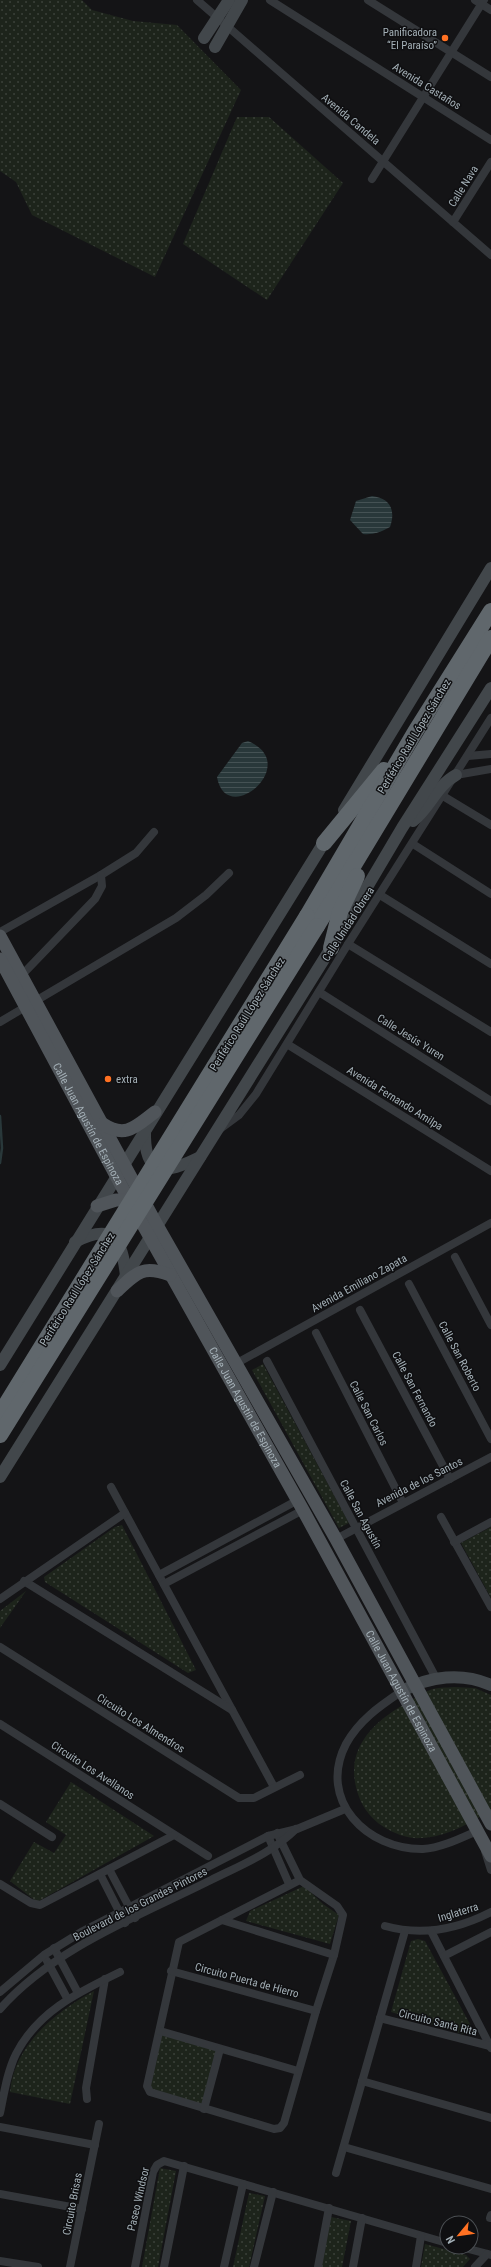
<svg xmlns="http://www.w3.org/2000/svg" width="491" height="2267" font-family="'Roboto Condensed',sans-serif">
<defs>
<pattern id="park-dots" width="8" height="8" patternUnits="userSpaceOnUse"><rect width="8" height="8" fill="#1d241b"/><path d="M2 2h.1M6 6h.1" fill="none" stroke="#3b413a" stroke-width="1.8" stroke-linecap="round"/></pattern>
<pattern id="water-rules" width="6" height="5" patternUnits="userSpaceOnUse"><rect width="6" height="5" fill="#29383a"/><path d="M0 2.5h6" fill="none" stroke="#455254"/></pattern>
</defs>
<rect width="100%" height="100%" fill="#141416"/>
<g fill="url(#park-dots)">
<path d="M 0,0 L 82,0 L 92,10 L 133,21 L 177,25 L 241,90 L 155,277 L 32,215 L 16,182 L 0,171 Z"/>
<path d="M 237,117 L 269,117 L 343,183 L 267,300 L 183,244 Z"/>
<path d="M 263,1364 L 349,1523 L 339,1528 L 252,1370 Z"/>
<path d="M 122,1525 L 196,1670 L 188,1673 L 45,1582 L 44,1577 L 115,1527 Z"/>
<path d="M 491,1527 L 491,1598 L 461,1543 Z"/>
<path d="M 26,1591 L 0,1628 L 0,1611 Z"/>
<path d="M 454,1687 L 475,1688 L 491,1695 L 491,1811 C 469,1823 447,1837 421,1838 C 408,1839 395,1834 384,1827 C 369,1818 360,1804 356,1787 C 346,1746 376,1720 408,1702 C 415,1698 422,1693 430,1690 C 437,1687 446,1688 454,1687 Z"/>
<path d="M 71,1782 L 154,1836 L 37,1902 L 10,1881 L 34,1842 L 54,1853 L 66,1835 L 46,1822 Z"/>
<path d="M 304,1886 L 323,1904 L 339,1915 L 330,1944 L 246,1921 L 250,1911 Z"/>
<path d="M 418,1939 L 425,1941 L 471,2026 L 463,2034 L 391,2012 L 411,1941 Z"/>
<path d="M 94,1991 L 70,2104 L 10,2092 C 14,2045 55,2012 94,1991 Z"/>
<path d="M 162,2034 L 217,2050 L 203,2108 L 149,2089 Z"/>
<path d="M 160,2168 L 176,2171 L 158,2267 L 142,2267 Z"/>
<path d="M 249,2193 L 265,2196 L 249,2267 L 233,2267 Z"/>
<path d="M 331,2217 L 351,2221 L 342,2267 L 321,2267 Z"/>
<path d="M 425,2244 L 466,2255 L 470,2259 L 463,2267 L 421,2267 Z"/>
</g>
<g fill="url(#water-rules)">
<path d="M 372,496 C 390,498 396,510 390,527 C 381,532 373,535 363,534 L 350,520 L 356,501 Z"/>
<path d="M 248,741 C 303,764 226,829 217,777 L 242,743 Z"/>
</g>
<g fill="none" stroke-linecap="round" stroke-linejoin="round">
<path stroke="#29383a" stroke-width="2.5" d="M 0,1116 L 2,1148 L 0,1163"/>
<g stroke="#34373b" stroke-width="8">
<path d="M 197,0 L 491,255"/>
<path d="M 270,0 L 491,140"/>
<path d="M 368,0 L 491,77"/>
<path d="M 475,0 L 491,10"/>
<path d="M 372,179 L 484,0"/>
<path d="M 453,222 L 491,162"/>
<path d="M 468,756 L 491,754"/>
<path d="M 456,775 L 491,769"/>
<path d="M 443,796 L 491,825"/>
<path d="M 413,844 L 491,894"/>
<path d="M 380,895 L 491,964"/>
<path d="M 0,932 L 101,875 L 136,853 L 154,832"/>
<path d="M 348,944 L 491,1032"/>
<path d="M 19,978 L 95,899 L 102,886 L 101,875"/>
<path d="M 319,992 L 491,1101"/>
<path d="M 0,1022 L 176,918 L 206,895 L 229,873"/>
<path d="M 287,1044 L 491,1171"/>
<path d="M 220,1129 L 239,1115 L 256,1094 L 348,944 L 491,718"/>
<path d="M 455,1257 L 491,1325"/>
<path d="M 409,1284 L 491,1439"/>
<path d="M 360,1310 L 450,1479"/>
<path d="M 316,1333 L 403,1503"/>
<path d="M 267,1361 L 436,1678"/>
<path d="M 237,1363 L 491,1223"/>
<path d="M 111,1487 L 274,1787"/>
<path d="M 441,1517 L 491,1607"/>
<path d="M 336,1539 L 491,1457"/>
<path d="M 454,1542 L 491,1522"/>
<path d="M 159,1575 L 298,1500"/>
<path d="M 24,1581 L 232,1710"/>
<path d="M 164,1584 L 303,1510"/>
<path d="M 0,1599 L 125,1513"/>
<path d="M 0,1647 L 239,1798 L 254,1798 L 300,1775"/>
<path d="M 402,1691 C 380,1706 359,1720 346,1744 C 317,1800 367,1850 423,1849 C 441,1848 461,1838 477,1831"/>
<path d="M 0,1724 L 208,1856"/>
<path d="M 0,1804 L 52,1837"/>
<path d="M 277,1833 L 300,1880 L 337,1906 L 343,1915 L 334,1955 L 316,2011 L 284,2123 L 280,2128 L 274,2129 L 150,2092 L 147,2086 L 179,1942 L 300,1880"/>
<path d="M 268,1836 L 289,1884"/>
<path d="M 485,1851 L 491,1870"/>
<path d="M 109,1869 L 135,1918"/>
<path d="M 100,1874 L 125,1923"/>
<path d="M 0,1884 L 31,1903 L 40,1905 L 174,1835"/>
<path d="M 222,1920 L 334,1955"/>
<path d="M 385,1926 C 421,1936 458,1929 491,1912"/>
<path d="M 431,1931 L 491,2048"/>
<path d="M 54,1948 L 78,1993"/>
<path d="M 444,1956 L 491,1932"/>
<path d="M 47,1961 L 67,1998"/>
<path d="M 171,1971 L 316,2011"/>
<path d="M 0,1992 L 44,1955 L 83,1931 L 268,1836 L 297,1829 L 345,1809"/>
<path d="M 0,2009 C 54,1948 139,1916 211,1880 C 241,1865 272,1853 296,1829"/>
<path d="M 380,2018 L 490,2046"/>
<path d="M 160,2031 L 298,2071"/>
<path d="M 362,2081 L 491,2118"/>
<path d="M 87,2099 L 86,2088 L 105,1979"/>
<path d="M 204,2109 L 220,2049"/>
<path d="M 0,2113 C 4,2094 7,2072 16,2054 C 38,2011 79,1992 120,1972"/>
<path d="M 0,2127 L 95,2145"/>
<path d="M 344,2147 L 491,2189"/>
<path d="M 336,2173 L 405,1931"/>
<path d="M 0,2194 L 82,2209"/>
<path d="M 490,2218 L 491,2215"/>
<path d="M 461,2247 L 491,2255"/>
<path d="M 0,2261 L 38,2267"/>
<path d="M 70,2267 L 99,2124"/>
<path d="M 135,2267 L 153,2172 L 157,2165 L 164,2161 L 447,2243"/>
<path d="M 164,2267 L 184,2166"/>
<path d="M 224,2267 L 243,2184"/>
<path d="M 254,2267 L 273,2192"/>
<path d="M 318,2267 L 329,2208"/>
<path d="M 353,2267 L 362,2218"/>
<path d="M 416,2267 L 421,2236"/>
<path d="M 475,2267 L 487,2254"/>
</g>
<g stroke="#42474b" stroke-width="12">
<path d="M 204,38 L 229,0"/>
<path d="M 215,47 L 242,0"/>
<path d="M 344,810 L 491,568"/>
<path d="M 413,821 C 430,808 436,786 456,775"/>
<path d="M 145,1130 C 144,1177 164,1175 200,1157"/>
<path d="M 75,1242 C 113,1222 122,1239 126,1276"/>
<path d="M 0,1365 L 328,836"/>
<path d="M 0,1477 L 331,948 L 402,828 L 491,688"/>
<path d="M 402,1691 C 430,1676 462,1672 491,1685"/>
</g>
<g stroke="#50555a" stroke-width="13">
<path d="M 0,936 L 157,1225 L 336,1539 L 491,1824"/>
<path id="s1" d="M 0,959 L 129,1200 L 303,1510 L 491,1856"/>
<path d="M 103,1124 C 126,1139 136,1126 155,1112"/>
<path d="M 97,1206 L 116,1200 L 129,1200"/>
<path d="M 117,1291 C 137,1272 143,1265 170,1275"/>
</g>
<g stroke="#60676c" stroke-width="16">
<path d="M 324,843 L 384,770"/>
<path d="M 307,916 L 415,732 L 491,611"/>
<path d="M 317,926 L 491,638"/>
<path d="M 331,948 L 340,912 L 357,876"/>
</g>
<g stroke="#60676c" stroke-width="16">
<path d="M 0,1414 L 307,916"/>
<path d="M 0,1435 L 317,926"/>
</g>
</g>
<g fill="#ff7122" stroke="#0f0f11" stroke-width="1.5">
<circle cx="445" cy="38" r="4"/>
<circle cx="108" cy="1079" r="4"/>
</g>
<g text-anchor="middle" stroke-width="3" stroke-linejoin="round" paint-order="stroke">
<g font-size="11" fill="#a4b0b7" stroke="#0f0f11" text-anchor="end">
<text x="437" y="36">Panificadora<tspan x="437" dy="13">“El Paraíso”</tspan></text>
<text x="116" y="1083" text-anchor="start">extra</text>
</g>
<g font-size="11" fill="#a4b0b7" stroke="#0f0f11">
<text transform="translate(427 86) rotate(32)" y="4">Avenida Castaños</text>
<text transform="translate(351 119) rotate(40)" y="4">Avenida Candela</text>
<text transform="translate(463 186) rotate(-58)" y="4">Calle Nava</text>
<text transform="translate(414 736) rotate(-59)" y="4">Periférico Raúl López Sánchez</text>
<text transform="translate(348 924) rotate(-57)" y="4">Calle Unidad Obrera</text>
<text transform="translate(247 1014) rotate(-58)" y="4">Periférico Raúl López Sánchez</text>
<text transform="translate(411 1037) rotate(32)" y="4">Calle Jesús Yuren</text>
<text transform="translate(395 1098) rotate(32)" y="4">Avenida Fernando Amilpa</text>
<text dy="4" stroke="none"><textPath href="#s1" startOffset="187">Calle Juan Agustín de Espinoza</textPath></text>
<text transform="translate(359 1283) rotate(-29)" y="4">Avenida Emiliano Zapata</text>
<text transform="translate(77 1289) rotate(-58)" y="4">Periférico Raúl López Sánchez</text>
<text transform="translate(460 1356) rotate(62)" y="4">Calle San Roberto</text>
<text transform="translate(415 1389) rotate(62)" y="4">Calle San Fernando</text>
<text dy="4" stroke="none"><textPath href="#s1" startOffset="511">Calle Juan Agustín de Espinoza</textPath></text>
<text transform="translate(369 1413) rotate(63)" y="4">Calle San Carlos</text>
<text transform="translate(419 1482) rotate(-27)" y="4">Avenida de los Santos</text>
<text transform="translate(361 1514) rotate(62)" y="4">Calle San Agustín</text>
<text dy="4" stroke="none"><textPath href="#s1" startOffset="835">Calle Juan Agustín de Espinoza</textPath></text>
<text transform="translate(141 1723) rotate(32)" y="4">Circuito Los Almendros</text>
<text transform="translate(93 1770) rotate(33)" y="4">Circuito Los Avellanos</text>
<text transform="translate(140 1904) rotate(-27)" y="4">Boulevard de los Grandes Pintores</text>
<text transform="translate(458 1912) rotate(-17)" y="4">Inglaterra</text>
<text transform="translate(247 1980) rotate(15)" y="4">Circuito Puerta de Hierro</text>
<text transform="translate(438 2022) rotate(14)" y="4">Circuito Santa Rita</text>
<text transform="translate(138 2199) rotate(-77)" y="4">Paseo Windsor</text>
<text transform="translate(72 2204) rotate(-79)" y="4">Circuito Brisas</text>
</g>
</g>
<g transform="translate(459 2235) rotate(241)"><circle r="19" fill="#0f0f11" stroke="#4b4f53"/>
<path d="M0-3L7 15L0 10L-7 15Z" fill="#ff7122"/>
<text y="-6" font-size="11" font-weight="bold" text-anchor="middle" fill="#a4b0b7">N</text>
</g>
</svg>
